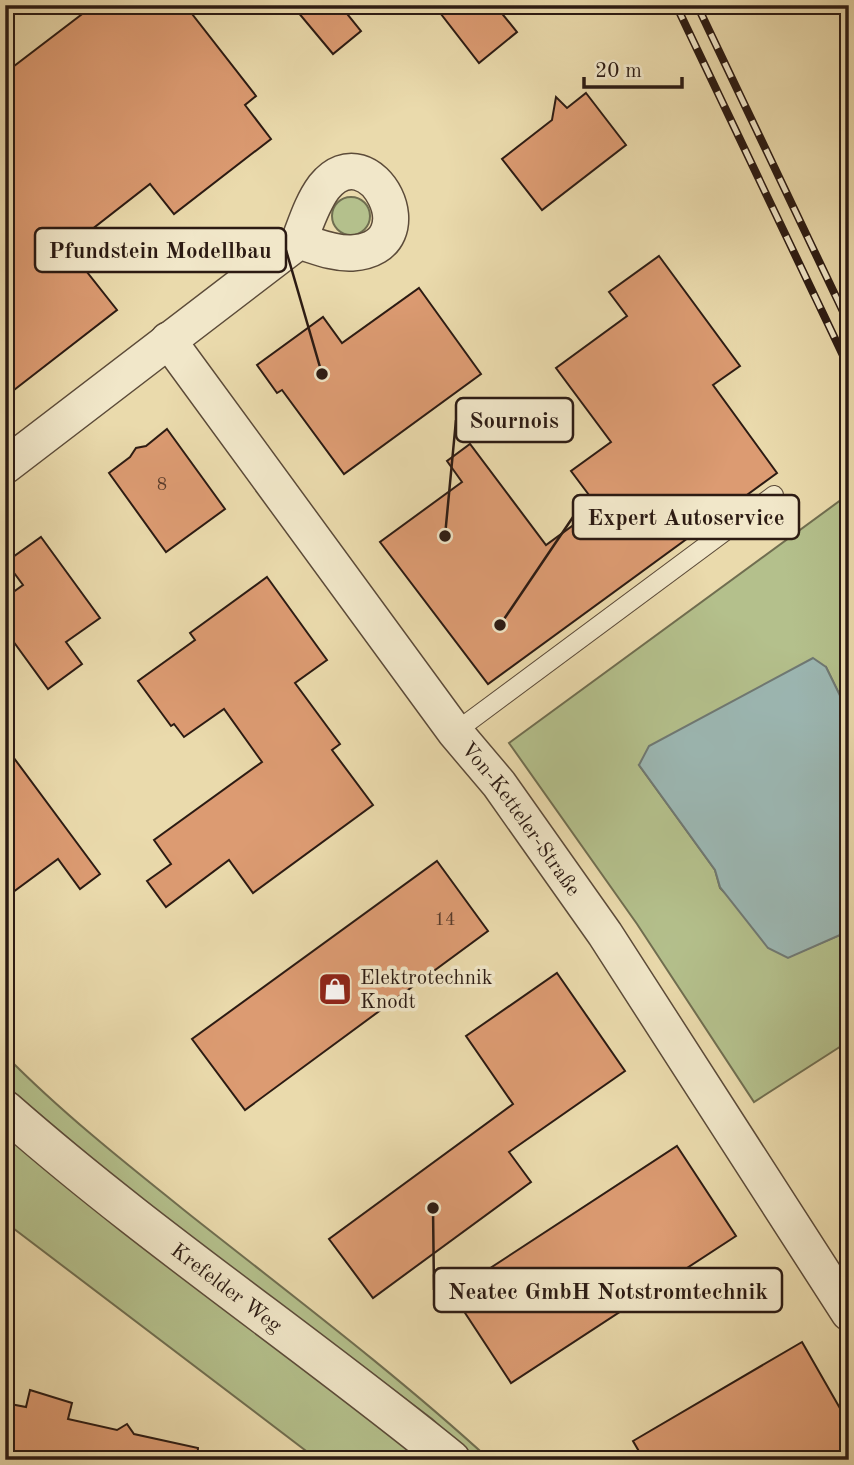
<svg xmlns="http://www.w3.org/2000/svg" width="854" height="1465" font-family="'Old Standard TT',serif">
<rect width="100%" height="100%" fill="#eadaac"/>
<filter id="stains"><feTurbulence type="fractalNoise" baseFrequency=".00286" numOctaves="4"/><feColorMatrix values="0 0 0 0 .2 0 0 0 0 .09 0 0 0 0 .02 0 0 0 .5 -.17"/></filter>
<radialGradient id="worn" r=".72"><stop offset=".6" stop-color="#630" stop-opacity="0"/><stop offset="1" stop-color="#630" stop-opacity=".3"/></radialGradient>
<g fill="#b4c08c" stroke="#706e50" stroke-width="2">
<circle cx="351" cy="216" r="19"/>
<path d="M 849,494 L 849,714 L 826,667 L 639,765 L 715,870 L 720,888 L 788,957 L 849,931 L 849,1041 L 754,1102 L 637,924 L 509,743 Z"/>
<path d="M 5,1055 C 63,1114 129,1166 194,1218 C 294,1297 396,1374 490,1460 L 476,1460 L 432,1419 L 135,1195 L 5,1085 Z"/>
<path d="M 5,1128 L 425,1460 L 318,1460 L 5,1222 Z"/>
</g>
<path fill="#9cb8b4" stroke="#6f7974" stroke-width="2" d="M 813,658 L 826,667 L 849,714 L 849,931 L 788,958 L 768,948 L 720,887 L 715,870 L 639,765 L 649,746 Z"/>
<g fill="#dc9b72" stroke="#2c1b13" stroke-width="2">
<path d="M 94,5 L 185,5 L 256,96 L 245,105 L 271,139 L 174,214 L 150,184 L 68,248 L 117,310 L 5,397 L 5,73 Z"/>
<path d="M 292,5 L 340,5 L 361,31 L 333,54 Z"/>
<path d="M 434,5 L 495,5 L 517,32 L 479,63 Z"/>
<path d="M 586,93 L 626,145 L 542,210 L 502,159 L 552,120 L 556,97 L 567,108 Z"/>
<path d="M 659,256 L 740,366 L 713,385 L 777,473 L 488,684 L 380,542 L 462,482 L 447,461 L 470,444 L 546,545 L 598,507 L 571,471 L 611,442 L 556,368 L 627,316 L 609,292 Z"/>
<path d="M 419,288 L 481,374 L 344,474 L 282,390 L 277,393 L 257,365 L 323,317 L 342,343 Z"/>
<path d="M 167,429 L 225,509 L 166,552 L 109,473 L 130,457 L 136,448 L 146,446 Z"/>
<path d="M 41,537 L 100,618 L 66,642 L 82,664 L 48,689 L 5,630 L 5,598 L 23,585 L 6,562 Z"/>
<path d="M 267,577 L 327,660 L 295,683 L 340,744 L 332,750 L 373,805 L 253,893 L 229,860 L 166,907 L 147,881 L 171,864 L 154,840 L 262,762 L 224,709 L 184,737 L 174,724 L 171,726 L 138,681 L 195,640 L 190,633 Z"/>
<path d="M 5,746 L 100,874 L 80,889 L 58,859 L 5,898 Z"/>
<path d="M 437,861 L 488,931 L 245,1110 L 192,1039 Z"/>
<path d="M 557,973 L 625,1071 L 509,1152 L 531,1182 L 373,1298 L 329,1239 L 513,1104 L 466,1036 Z"/>
<path d="M 677,1146 L 736,1236 L 511,1383 L 452,1293 Z"/>
<path d="M 802,1342 L 849,1424 L 849,1460 L 644,1460 L 633,1441 Z"/>
<path d="M 30,1390 L 72,1403 L 68,1419 L 117,1430 L 127,1424 L 134,1434 L 198,1448 L 197,1460 L 5,1460 L 5,1403 L 26,1407 Z"/>
</g>
<g fill="none" stroke-linecap="round" stroke-linejoin="round">
<g stroke="#5c4b39" stroke-width="20">
<path id="service" d="M 455,732 L 774,495"/>
</g>
<g stroke="#5c4b39" stroke-width="38">
<g id="minor">
<path id="s1" d="M 168,340 L 455,732 L 499,784 L 605,934 L 849,1313"/>
<path d="M 5,466 L 299,241 C 306,223 312,203 324,187 C 370,130 432,248 352,253 C 334,254 316,246 299,241"/>
</g>
</g>
<g stroke="#5c4b39" stroke-width="41">
<g id="tertiary">
<path id="s2" d="M 5,1110 C 147,1235 305,1341 451,1460"/>
</g>
</g>
<use href="#service" stroke="#f1e7c9" stroke-width="18"/>
<use href="#minor" stroke="#f1e7c9" stroke-width="35"/>
<use href="#tertiary" stroke="#f1e7c9" stroke-width="38"/>
<g stroke="#2c1b13" stroke-width="8">
<g id="rail">
<path d="M 676,5 L 849,368"/>
<path d="M 697,5 L 849,324"/>
</g>
</g>
<use href="#rail" stroke="#f1e7c9" stroke-width="5" stroke-dasharray="16" stroke-linecap="butt"/>
</g>
<defs>
<g id="shop-square" transform="scale(1.75)"><rect x="-9" y="-9" width="18" height="18" rx="4" fill="#8f2418" stroke="#f1e7c9"/><path d="M-5-2.5h2.3a2.7 3.5 0 0 1 5.4 0H5L5.5 6h-11ZM-1.5-2.5h3a1.5 2.3 0 0 0-3 0Z" fill="#fff"/></g>
</defs>
<g fill-rule="evenodd">
<use href="#shop-square" x="335" y="989"/>
</g>
<g text-anchor="middle" stroke-width="7" stroke-linejoin="round" paint-order="stroke">
<g font-size="18" fill="#583b2b">
<text x="162" y="490">8</text>
<text x="445" y="925">14</text>
</g>
<g font-size="21" fill="#2c1b13" stroke="#f1e7c9">
<text dy="7" stroke="none"><textPath href="#s1" startOffset="595">Von-Ketteler-Straße</textPath></text>
<text dy="7" stroke="none"><textPath href="#s2" startOffset="284">Krefelder Weg</textPath></text>
</g>
<g font-size="21" fill="#2c1b13" stroke="#f1e7c9" text-anchor="start">
<text x="360" y="984">Elektrotechnik<tspan x="360" dy="24">Knodt</tspan></text>
</g>
</g>
<path fill="none" stroke="#2c1b13" stroke-width="2.5" d="M322 374L286 250M445 536L456 420M500 625L573 517M433 1208L434 1290"/>
<g fill="#2c1b13" stroke="#f1e7c9" stroke-width="2.5">
<circle cx="322" cy="374" r="7"/>
<circle cx="445" cy="536" r="7"/>
<circle cx="500" cy="625" r="7"/>
<circle cx="433" cy="1208" r="7"/>
</g>
<g fill="#f1e7c9" stroke="#2c1b13" stroke-width="2.5">
<rect x="35" y="228" width="251" height="44" rx="7"/>
<rect x="456" y="398" width="117" height="44" rx="7"/>
<rect x="573" y="495" width="226" height="44" rx="7"/>
<rect x="434" y="1268" width="348" height="44" rx="7"/>
</g>
<g font-size="23" text-anchor="middle" font-weight="bold" fill="#2c1b13">
<text x="160" y="258">Pfundstein Modellbau</text>
<text x="514" y="428">Sournois</text>
<text x="686" y="525">Expert Autoservice</text>
<text x="608" y="1299">Neatec GmbH Notstromtechnik</text>
</g>
<rect width="854" height="1465" fill="none" stroke="#eadaac" stroke-width="28"/>
<rect x="7" y="7" width="840" height="1451" fill="none" stroke="#2c1b13" stroke-width="3.5"/>
<rect x="14" y="14" width="826" height="1437" fill="none" stroke="#2c1b13" stroke-width="2"/>
<path d="M584 77v10h98v-10" fill="none" stroke="#2c1b13" stroke-width="3.5"/>
<text x="595" y="77" font-size="21" fill="#2c1b13" stroke="#f1e7c9" stroke-width="5" paint-order="stroke">20 m</text>
<rect width="100%" height="100%" filter="url(#stains)"/>
<rect width="100%" height="100%" fill="url(#worn)"/>
</svg>
